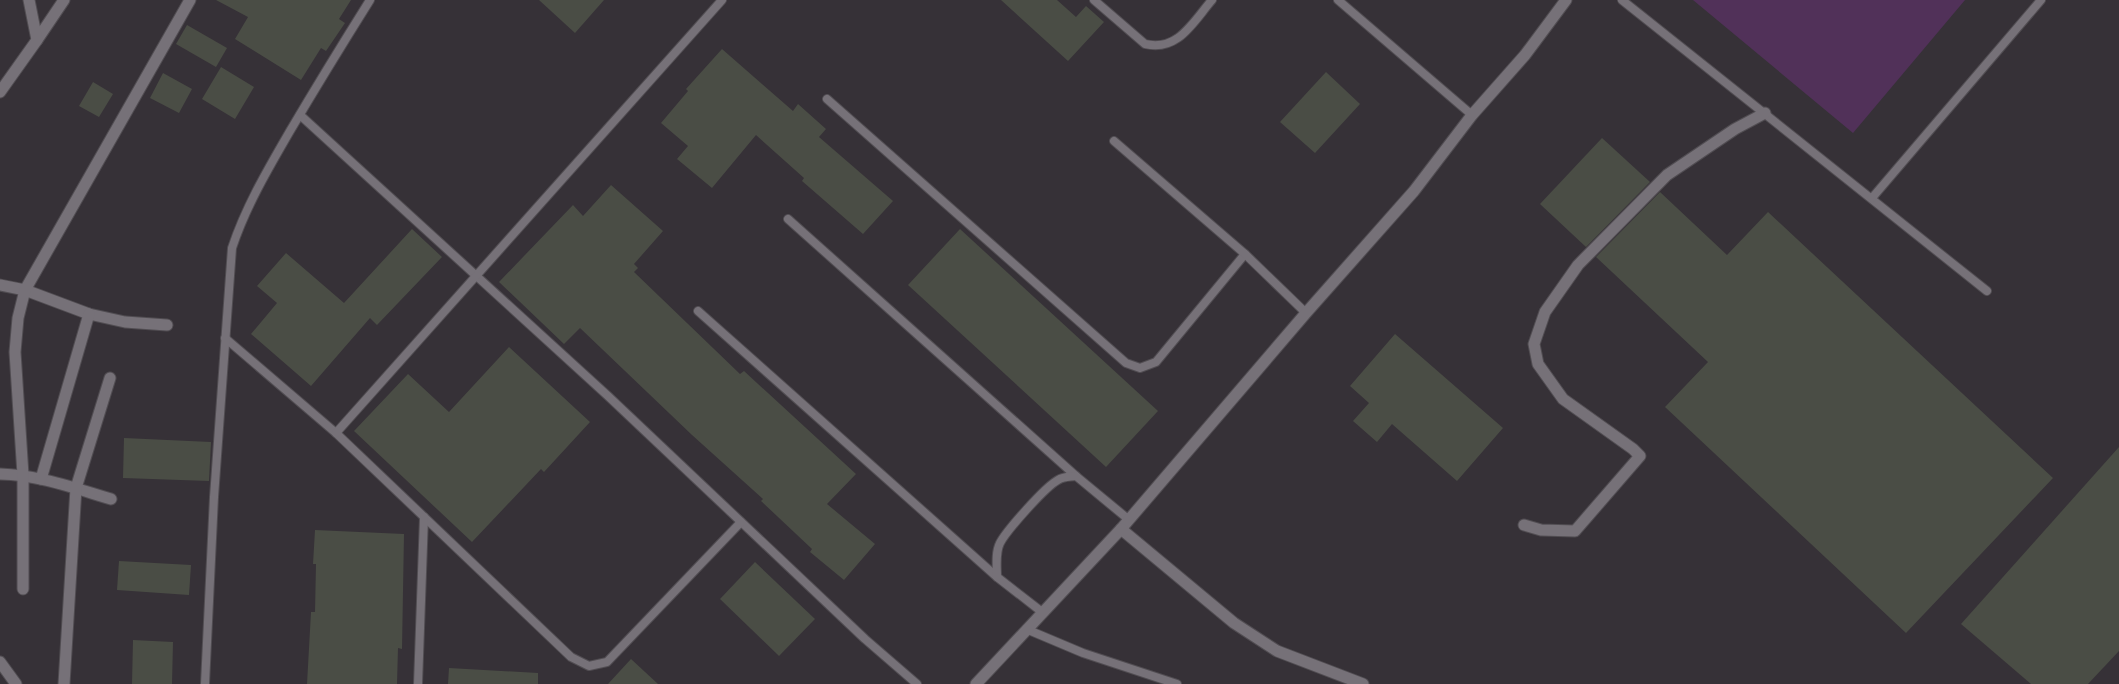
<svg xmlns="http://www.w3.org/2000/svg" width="2119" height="684" font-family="Karla,sans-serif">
<rect width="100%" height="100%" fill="#363137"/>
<path fill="#513159" d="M 1693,0 L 1965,0 L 1853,133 Z"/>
<g fill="#4a4d45">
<path d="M 216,0 L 351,0 L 339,19 L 345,23 L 326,51 L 321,48 L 301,80 L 235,39 L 248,17 Z"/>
<path d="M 539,0 L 604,0 L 575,33 Z"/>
<path d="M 1001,0 L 1057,0 L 1076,17 L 1086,6 L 1104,22 L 1068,61 Z"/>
<path d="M 187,25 L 227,48 L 216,67 L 176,44 Z"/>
<path d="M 722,49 L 793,111 L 798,104 L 826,129 L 819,137 L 893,201 L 863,234 L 802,181 L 804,178 L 756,135 L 712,188 L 677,159 L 688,146 L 661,123 L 688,91 L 686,89 Z"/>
<path d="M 221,67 L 254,87 L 235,119 L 202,99 Z"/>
<path d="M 1326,72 L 1360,104 L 1315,153 L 1280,122 Z"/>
<path d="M 163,73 L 192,89 L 179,113 L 150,98 Z"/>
<path d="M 93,82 L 113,94 L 99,117 L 79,106 Z"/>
<path d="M 1602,138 L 1650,182 L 1586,247 L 1540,204 Z"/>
<path d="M 611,185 L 663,231 L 634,264 L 638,268 L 634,272 L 740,374 L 744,371 L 856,474 L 827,504 L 875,544 L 844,580 L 810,552 L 812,549 L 761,501 L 763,499 L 692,435 L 580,328 L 564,344 L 499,282 L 573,205 L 583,216 Z"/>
<path d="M 1660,192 L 1727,255 L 1768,212 L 2053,478 L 1906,633 L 1665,407 L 1708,362 L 1596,257 Z"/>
<path d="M 412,229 L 442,257 L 377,325 L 370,318 L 311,386 L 251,334 L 277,303 L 257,286 L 286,253 L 344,303 Z"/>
<path d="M 960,229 L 1158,411 L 1106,467 L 908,285 Z"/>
<path d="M 1395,334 L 1503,428 L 1457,481 L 1392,424 L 1377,442 L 1353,421 L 1369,403 L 1350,386 Z"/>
<path d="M 509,347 L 590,422 L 544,472 L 541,469 L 472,542 L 354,431 L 408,374 L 449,412 Z"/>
<path d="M 124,438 L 211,442 L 209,481 L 123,478 Z"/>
<path d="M 2119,447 L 2119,651 L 2088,684 L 2031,684 L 1961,624 Z"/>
<path d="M 315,530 L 404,534 L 402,649 L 398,648 L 397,684 L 307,684 L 311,612 L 315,612 L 316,564 L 313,564 Z"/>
<path d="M 119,561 L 191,565 L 189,595 L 117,590 Z"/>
<path d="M 755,562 L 815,619 L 779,656 L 720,599 Z"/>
<path d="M 133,640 L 173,642 L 172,684 L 132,684 Z"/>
<path d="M 631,659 L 658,684 L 608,684 Z"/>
<path d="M 449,668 L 538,673 L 538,684 L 448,684 Z"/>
</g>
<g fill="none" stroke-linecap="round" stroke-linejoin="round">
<g stroke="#514d52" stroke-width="10">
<g id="service">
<path d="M 1094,0 L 1145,44 C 1178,52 1193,22 1212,0"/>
<path d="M 1338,0 L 1472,115"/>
<path d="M 1622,0 L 1987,291"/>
<path d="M 827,99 L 1126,363 L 1140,368 L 1156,362 L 1245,254"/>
<path d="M 300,115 L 608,396 L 865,639 L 917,684"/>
<path d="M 1114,141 L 1245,254 L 1306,313"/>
<path d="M 1872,198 L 2041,0"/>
<path d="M 788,219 L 1076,476"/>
<path d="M 698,311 L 997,577"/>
<path d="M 225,338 L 336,433 L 571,657 L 589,666 L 607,662 L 741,522"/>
<path d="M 336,433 L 722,0"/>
<path d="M 1042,612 L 997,577 C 997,567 995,553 1000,543 C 1007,530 1045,487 1058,480 C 1064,476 1070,477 1076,476 L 1128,519"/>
<path d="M 1026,629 L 1083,653 L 1177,684"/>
<path d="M 205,684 L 214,497 L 232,248 C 246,206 268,169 290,131 C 316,87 343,43 370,0"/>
<path d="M 418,684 L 424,517"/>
</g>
</g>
<g stroke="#514d52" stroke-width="13">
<g id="minor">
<path d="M 37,40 L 64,0"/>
<path d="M 0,92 L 37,40 L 29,0"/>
<path d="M 0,285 L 25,290 L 89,314 L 125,322 L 167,325"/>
<path d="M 0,474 C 39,475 74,488 111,499"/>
<path d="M 41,479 L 89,314"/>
<path d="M 1524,525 L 1541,530 L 1575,531 L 1640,456 L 1633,449 L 1563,399 L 1538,364 L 1534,344 L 1545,312 L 1578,265 L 1667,175 L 1735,129 L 1765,113"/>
<path d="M 23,589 L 23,475 L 15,352 L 18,318 L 25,290 L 190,0"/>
<path d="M 0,662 L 16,684"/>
<path d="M 64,684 L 76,488 L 110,378"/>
</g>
</g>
<g stroke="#514d52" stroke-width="13">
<g id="tertiary">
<path d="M 1121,529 L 1306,313 L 1414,191 L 1472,115 L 1525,55 L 1566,0"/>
<path d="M 976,684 L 1121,529 L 1234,623 L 1277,651 L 1363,684"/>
</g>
</g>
<use href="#service" stroke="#767178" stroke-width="8"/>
<use href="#minor" stroke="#767178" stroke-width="11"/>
<use href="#tertiary" stroke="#767178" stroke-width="11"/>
</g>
</svg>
